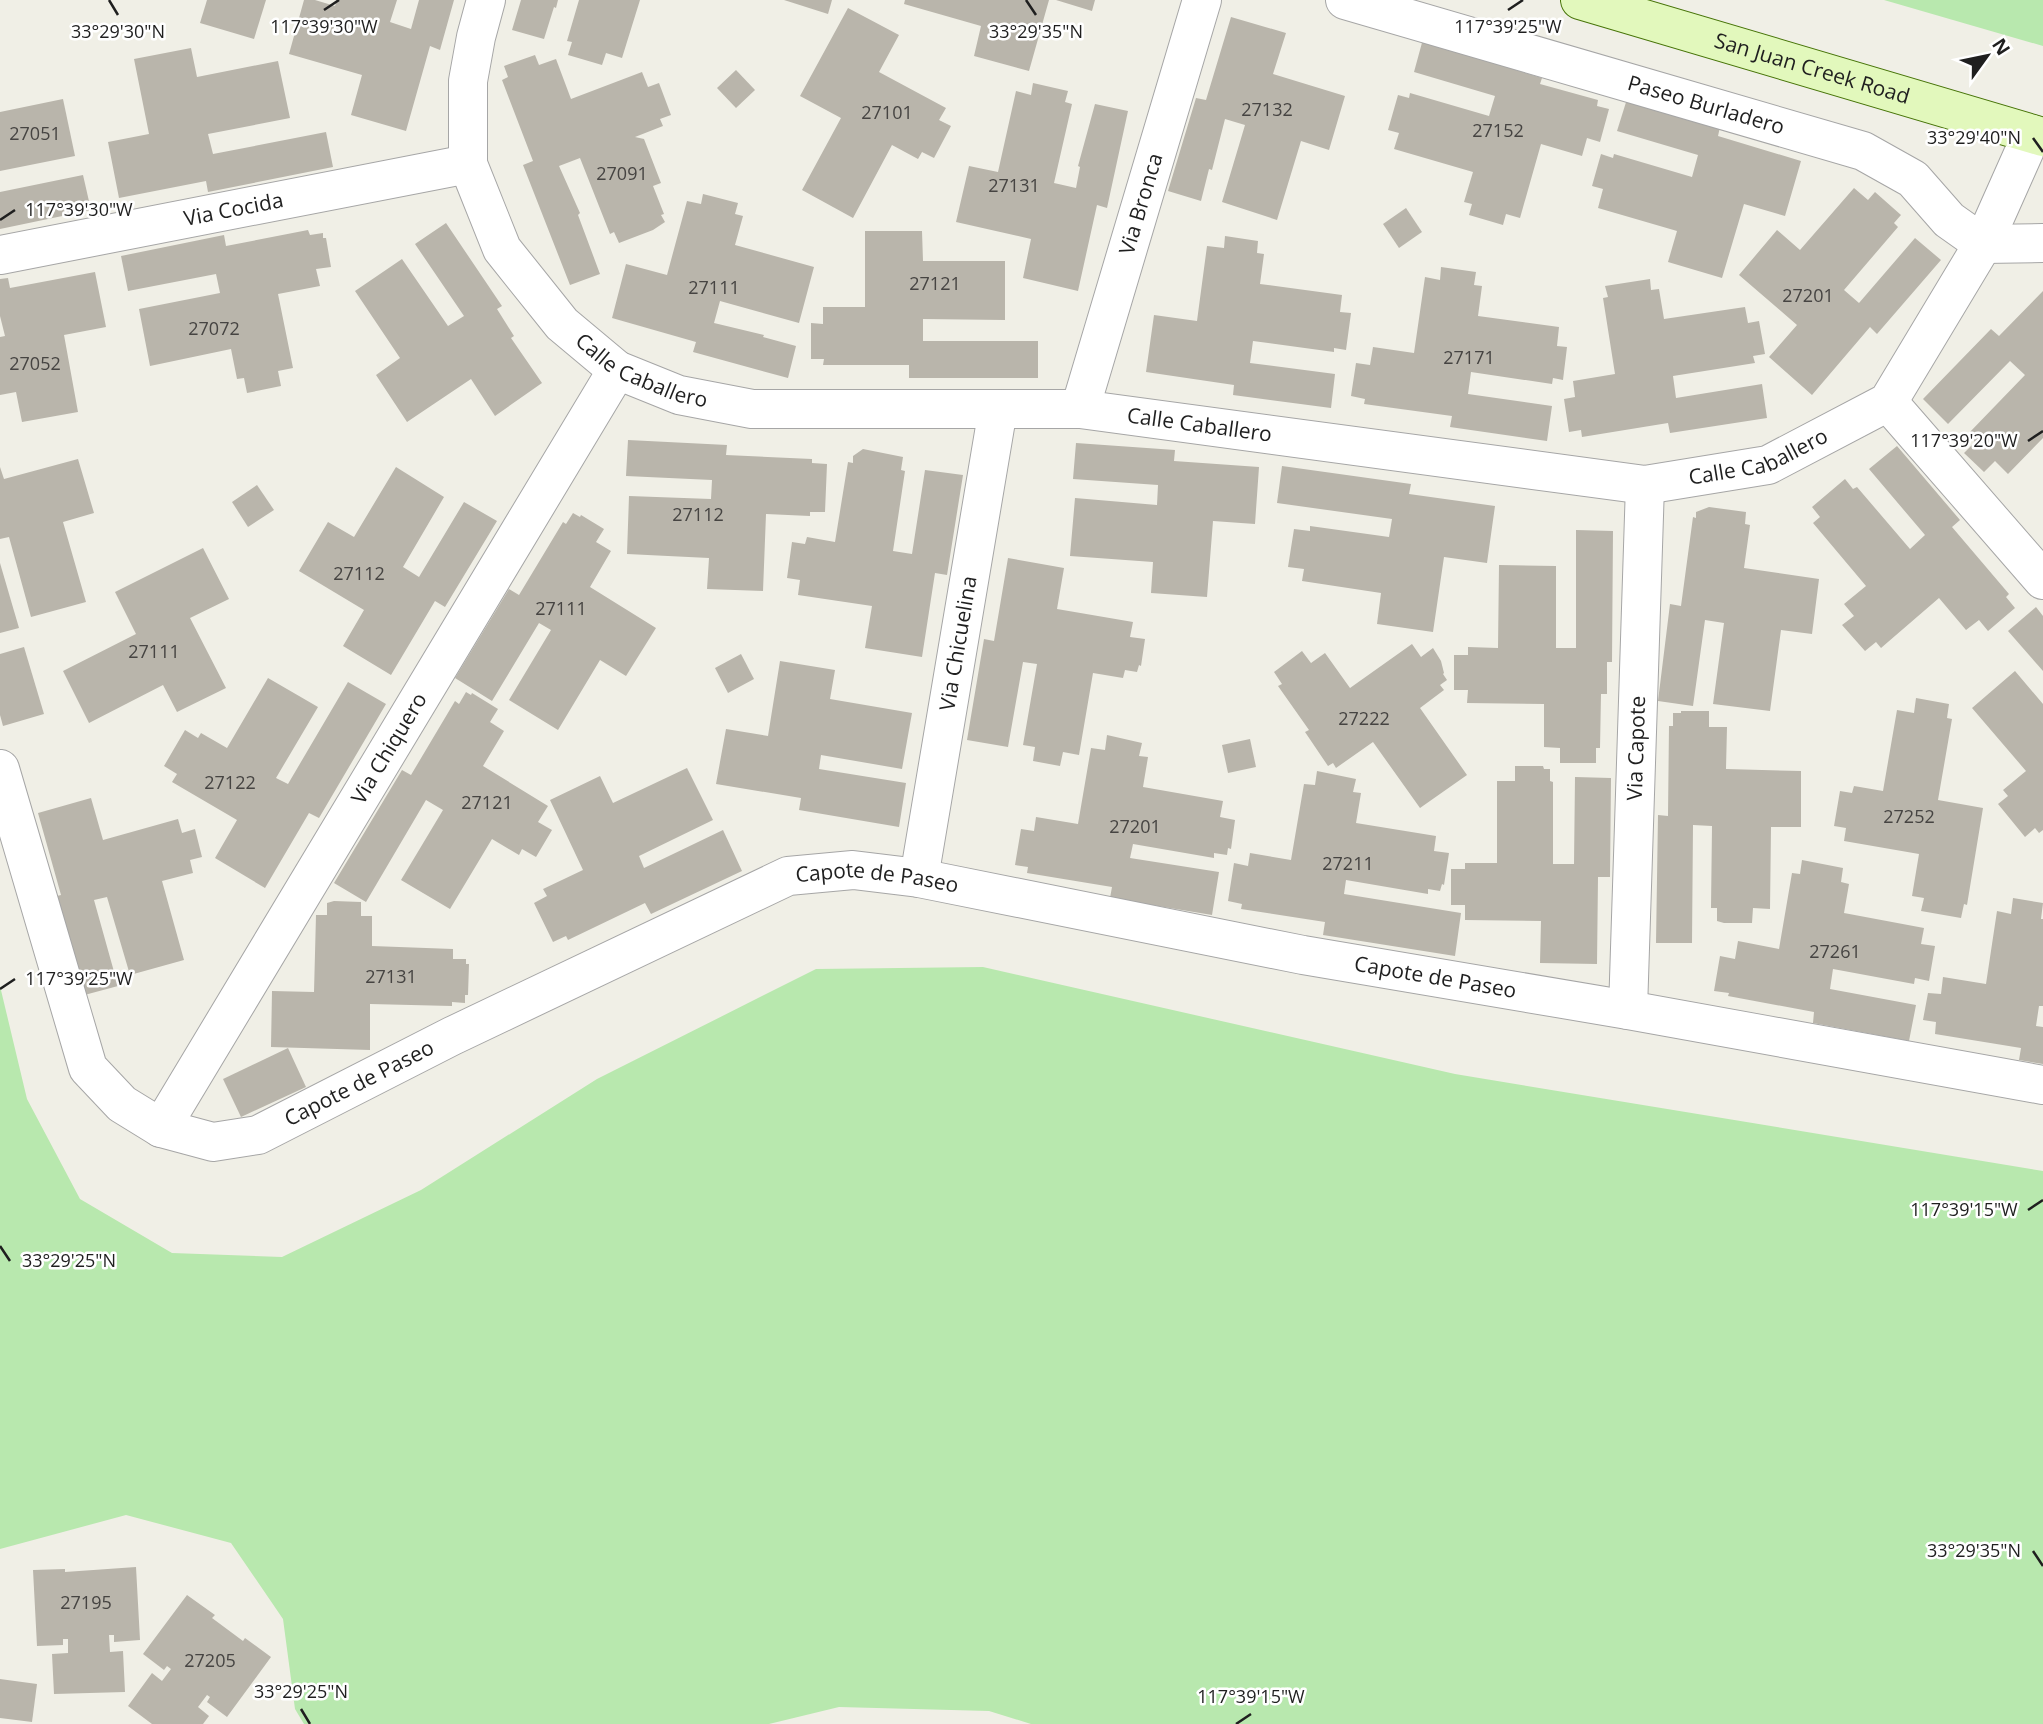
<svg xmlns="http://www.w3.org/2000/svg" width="2043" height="1724" font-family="'Open Sans',sans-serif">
<rect width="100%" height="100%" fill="#f0efe6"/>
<g fill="#b8e8ae">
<path d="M 1884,0 L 2043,0 L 2043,46 Z"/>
<path d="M 983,967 L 1455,1074 L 2043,1171 L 2043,1724 L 1031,1724 L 989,1711 L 839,1707 L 769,1724 L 304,1724 L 295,1709 L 283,1619 L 231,1543 L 126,1515 L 0,1549 L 0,986 L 27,1099 L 80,1199 L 172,1253 L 282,1257 L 421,1190 L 597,1079 L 816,969 Z"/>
</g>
<g fill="#b9b5ab">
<path d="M 207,0 L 266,0 L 254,39 L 200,23 Z"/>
<path d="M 304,0 L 315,0 L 335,6 L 337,0 L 397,0 L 390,22 L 411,29 L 419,0 L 454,0 L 440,50 L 430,46 L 406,131 L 351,115 L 362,75 L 289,54 Z"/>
<path d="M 521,0 L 558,0 L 556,8 L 554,7 L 544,39 L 512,30 Z"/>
<path d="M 579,0 L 640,0 L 622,58 L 606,53 L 602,65 L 568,55 L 572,42 L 567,41 Z"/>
<path d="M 784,0 L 832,0 L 828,14 Z"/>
<path d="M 905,0 L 1049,0 L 1029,71 L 974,56 L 981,26 L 904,4 Z"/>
<path d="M 1056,0 L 1095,0 L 1092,11 Z"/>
<path d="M 848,8 L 899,35 L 879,72 L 946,108 L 939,120 L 951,126 L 934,158 L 922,152 L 918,159 L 892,145 L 853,218 L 802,190 L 841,118 L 800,96 Z"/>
<path d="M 1231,17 L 1286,33 L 1273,74 L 1345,96 L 1329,150 L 1301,141 L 1277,220 L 1222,202 L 1245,125 L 1225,119 L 1212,170 L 1209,169 L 1201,201 L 1168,191 L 1196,98 L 1206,100 Z"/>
<path d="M 1423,39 L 1517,67 L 1516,70 L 1542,78 L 1540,84 L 1598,100 L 1597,106 L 1609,109 L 1600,142 L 1587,138 L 1582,156 L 1541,144 L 1520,218 L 1506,214 L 1503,225 L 1469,215 L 1472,204 L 1464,202 L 1473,172 L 1394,149 L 1399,133 L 1388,130 L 1398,95 L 1409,98 L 1410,93 L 1489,116 L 1495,96 L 1414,72 Z"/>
<path d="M 191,48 L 197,77 L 278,61 L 290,118 L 208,134 L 213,154 L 326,132 L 333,167 L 208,192 L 206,181 L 119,198 L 108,142 L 149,134 L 134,59 Z"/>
<path d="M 535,55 L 539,65 L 556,59 L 571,99 L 642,72 L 648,87 L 659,83 L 671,115 L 660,119 L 663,126 L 635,137 L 644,139 L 661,183 L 653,186 L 664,214 L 661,215 L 665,222 L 653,230 L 619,243 L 614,232 L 610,234 L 580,158 L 559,166 L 580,213 L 578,215 L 600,274 L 570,285 L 523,165 L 533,161 L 502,80 L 508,77 L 504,66 Z"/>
<path d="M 736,70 L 755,90 L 736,108 L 717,88 Z"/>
<path d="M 1033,83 L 1068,91 L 1065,102 L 1072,104 L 1054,183 L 1076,188 L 1080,167 L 1078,166 L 1095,104 L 1128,111 L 1107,208 L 1097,205 L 1078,291 L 1023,278 L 1031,239 L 956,222 L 969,166 L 998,172 L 1016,91 L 1031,95 Z"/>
<path d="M 63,99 L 75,156 L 0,171 L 0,112 Z"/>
<path d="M 1627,99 L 1720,127 L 1718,136 L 1801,161 L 1785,216 L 1744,204 L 1722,278 L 1668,262 L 1677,231 L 1598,208 L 1603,189 L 1592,186 L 1601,154 L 1613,158 L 1614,154 L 1692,177 L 1698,155 L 1617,131 Z"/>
<path d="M 83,175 L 91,210 L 0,229 L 0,192 Z"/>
<path d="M 1854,188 L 1868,200 L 1875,192 L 1901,215 L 1894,223 L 1898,227 L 1844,290 L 1859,303 L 1915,238 L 1941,260 L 1877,334 L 1870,327 L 1812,395 L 1769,357 L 1797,325 L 1739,275 L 1777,230 L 1800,250 Z"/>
<path d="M 703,194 L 738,203 L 735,214 L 743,216 L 735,245 L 814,267 L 799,323 L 720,301 L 714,323 L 764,335 L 763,337 L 796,346 L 788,378 L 693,352 L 696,342 L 612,318 L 626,264 L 667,275 L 687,201 L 701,204 Z"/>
<path d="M 1406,208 L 1422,232 L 1399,248 L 1383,224 Z"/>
<path d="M 446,223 L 502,306 L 497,309 L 514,336 L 511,338 L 542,383 L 495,416 L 471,379 L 407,422 L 376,375 L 400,358 L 355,291 L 402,259 L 448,326 L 464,316 L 415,244 Z"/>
<path d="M 308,230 L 310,235 L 323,233 L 323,238 L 326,238 L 331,267 L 316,269 L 320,286 L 278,294 L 293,368 L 278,371 L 281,386 L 247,393 L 244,378 L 237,379 L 231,349 L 150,366 L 139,309 L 220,293 L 216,274 L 128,291 L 121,256 L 224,235 L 226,246 Z"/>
<path d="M 865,231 L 922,231 L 923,261 L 1005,261 L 1005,320 L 923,319 L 923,341 L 1038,341 L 1038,378 L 909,378 L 909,365 L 823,365 L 824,359 L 811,359 L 811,323 L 823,324 L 823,307 L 865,307 Z"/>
<path d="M 1225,236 L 1258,241 L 1257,253 L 1264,254 L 1260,284 L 1342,295 L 1340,312 L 1351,313 L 1346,350 L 1334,348 L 1334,352 L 1253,341 L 1250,363 L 1335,374 L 1331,408 L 1233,395 L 1234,385 L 1146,372 L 1154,315 L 1197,321 L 1207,246 L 1224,248 Z"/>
<path d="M 1441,267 L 1476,272 L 1474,285 L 1482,286 L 1478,316 L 1559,327 L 1557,346 L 1567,347 L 1563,380 L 1553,378 L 1552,384 L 1471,372 L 1468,394 L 1552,406 L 1547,441 L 1450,427 L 1452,416 L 1364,404 L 1365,399 L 1351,396 L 1356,363 L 1370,365 L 1373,347 L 1414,353 L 1425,277 L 1440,280 Z"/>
<path d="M 95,272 L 106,327 L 64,335 L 78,412 L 22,422 L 16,392 L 0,395 L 0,337 L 5,336 L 0,316 L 0,279 L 8,278 L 10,288 Z"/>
<path d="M 1650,279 L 1651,290 L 1659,289 L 1664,319 L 1745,307 L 1748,323 L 1759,321 L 1765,354 L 1753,356 L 1755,363 L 1673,376 L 1676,398 L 1762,384 L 1767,418 L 1670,433 L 1668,423 L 1582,437 L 1581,430 L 1569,432 L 1564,399 L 1575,397 L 1573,381 L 1615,374 L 1603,298 L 1608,297 L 1605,286 Z"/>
<path d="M 2043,291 L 2043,438 L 2008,474 L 1995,461 L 1984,472 L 1964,453 L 1975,442 L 1968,434 L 2025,375 L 2010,361 L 1948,424 L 1923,399 L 1991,329 L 1999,336 Z"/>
<path d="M 628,440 L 727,445 L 726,455 L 812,459 L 812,463 L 827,464 L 825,512 L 810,512 L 810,516 L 766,514 L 763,591 L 707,589 L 709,558 L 627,554 L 629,496 L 711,499 L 712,480 L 626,476 Z"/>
<path d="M 1076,443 L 1175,450 L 1174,461 L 1259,467 L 1255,524 L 1213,521 L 1207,597 L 1151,593 L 1153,562 L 1070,556 L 1075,498 L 1157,505 L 1158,485 L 1073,479 Z"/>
<path d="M 1897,446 L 1960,520 L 1952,527 L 2009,594 L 2006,597 L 2015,608 L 1988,631 L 1979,620 L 1966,630 L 1939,598 L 1881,648 L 1876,642 L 1865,651 L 1842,625 L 1854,616 L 1844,604 L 1866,586 L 1813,523 L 1820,517 L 1812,507 L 1845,479 L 1853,489 L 1857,487 L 1910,549 L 1925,535 L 1869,469 Z"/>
<path d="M 863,449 L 903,457 L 901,470 L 905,471 L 893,551 L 912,554 L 925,470 L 963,475 L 947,575 L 935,573 L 922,657 L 865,648 L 872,606 L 798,595 L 800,580 L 787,578 L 792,542 L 805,544 L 807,537 L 835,542 L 848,462 L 853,463 L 853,456 Z"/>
<path d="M 78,459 L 94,513 L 63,522 L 86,602 L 31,617 L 9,537 L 0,539 L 0,467 L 4,479 Z"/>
<path d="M 1282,466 L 1411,484 L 1409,494 L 1495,506 L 1487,563 L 1444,557 L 1433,632 L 1377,624 L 1381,593 L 1302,581 L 1304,569 L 1288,567 L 1294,529 L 1310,531 L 1310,526 L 1389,537 L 1392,519 L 1277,503 Z"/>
<path d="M 396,467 L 444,497 L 403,567 L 419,577 L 464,502 L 497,521 L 445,607 L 435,601 L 391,675 L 343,646 L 364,610 L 299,571 L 328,522 L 354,537 Z"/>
<path d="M 257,485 L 274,510 L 248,527 L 232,502 Z"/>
<path d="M 1709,507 L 1746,512 L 1745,524 L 1750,525 L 1744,568 L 1819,579 L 1812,634 L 1781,630 L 1770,711 L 1713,704 L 1724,623 L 1705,620 L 1693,706 L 1658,701 L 1670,604 L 1681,606 L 1693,517 L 1696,518 L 1696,512 Z"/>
<path d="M 573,513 L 580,517 L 581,515 L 604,529 L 596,542 L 611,551 L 590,587 L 656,628 L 626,676 L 600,660 L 558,730 L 509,700 L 551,630 L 539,623 L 492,701 L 455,678 L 509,589 L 519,595 L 563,522 L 566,524 Z"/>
<path d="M 1576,530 L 1613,531 L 1612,662 L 1607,662 L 1607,694 L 1601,694 L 1600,748 L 1596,748 L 1596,763 L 1560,763 L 1560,748 L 1544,747 L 1544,704 L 1467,703 L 1468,690 L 1454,690 L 1454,655 L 1468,655 L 1468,647 L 1498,648 L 1499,565 L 1556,566 L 1556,648 L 1576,648 Z"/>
<path d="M 203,548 L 229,599 L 190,618 L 226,688 L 177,712 L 163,685 L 89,723 L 63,671 L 136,634 L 115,592 Z"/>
<path d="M 1008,558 L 1064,568 L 1057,609 L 1133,622 L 1130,637 L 1145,639 L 1141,666 L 1139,665 L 1137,672 L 1125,670 L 1123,678 L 1093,673 L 1079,755 L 1063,752 L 1060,766 L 1033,761 L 1035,747 L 1023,745 L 1037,664 L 1023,662 L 1008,747 L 967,740 L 984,639 L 994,641 Z"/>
<path d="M 0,563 L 19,628 L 0,633 Z"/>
<path d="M 2036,607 L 2043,616 L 2043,671 L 2008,631 Z"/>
<path d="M 1412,644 L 1421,657 L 1433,648 L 1441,661 L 1444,673 L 1443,674 L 1447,680 L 1440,685 L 1444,690 L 1420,708 L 1467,775 L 1420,808 L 1373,742 L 1336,768 L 1333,763 L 1328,766 L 1305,732 L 1309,730 L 1278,686 L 1282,684 L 1274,672 L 1302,651 L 1311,663 L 1325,653 L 1350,688 Z"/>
<path d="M 24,647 L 44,714 L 3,726 L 0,715 L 0,654 Z"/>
<path d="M 741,654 L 754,679 L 728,693 L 715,668 Z"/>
<path d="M 780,661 L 835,670 L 830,699 L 912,713 L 902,769 L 821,755 L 819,769 L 906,783 L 899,827 L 799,810 L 801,798 L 716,784 L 726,729 L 768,736 Z"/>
<path d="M 2015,671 L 2043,704 L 2043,830 L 2039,833 L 2035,828 L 2025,837 L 1998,804 L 2008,796 L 2003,790 L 2026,771 L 1972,708 Z"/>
<path d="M 268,678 L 318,707 L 276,778 L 288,784 L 348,682 L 386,704 L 319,818 L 309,813 L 265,888 L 215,858 L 237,820 L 172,782 L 177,774 L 164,766 L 185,730 L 198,738 L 201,733 L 227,748 Z"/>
<path d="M 466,692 L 471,695 L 472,693 L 498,709 L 490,722 L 504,731 L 483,766 L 548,806 L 538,822 L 552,830 L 536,857 L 522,849 L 519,855 L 492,839 L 450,909 L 401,880 L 443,810 L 426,800 L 366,902 L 334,883 L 402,770 L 411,775 L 455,701 L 459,704 Z"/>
<path d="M 1916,698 L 1949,704 L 1947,718 L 1952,719 L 1938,800 L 1983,808 L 1967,905 L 1964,904 L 1961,918 L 1921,911 L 1924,898 L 1912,896 L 1919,854 L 1844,841 L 1846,828 L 1834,826 L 1840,791 L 1852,793 L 1854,786 L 1883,791 L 1897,710 L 1914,713 Z"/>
<path d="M 1681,711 L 1709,711 L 1709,727 L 1727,727 L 1726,769 L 1801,771 L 1801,827 L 1771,827 L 1770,909 L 1753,908 L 1752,923 L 1724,923 L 1717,921 L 1717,908 L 1711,908 L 1712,826 L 1693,825 L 1692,943 L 1656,943 L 1658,815 L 1668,816 L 1669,726 L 1673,726 L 1673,713 L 1681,713 Z"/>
<path d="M 1107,735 L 1142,743 L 1139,756 L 1148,757 L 1143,787 L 1223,801 L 1220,817 L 1235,820 L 1231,849 L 1228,848 L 1227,855 L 1214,853 L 1214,858 L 1133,844 L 1130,858 L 1219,872 L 1212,915 L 1110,898 L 1112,887 L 1027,873 L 1028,867 L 1015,865 L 1021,829 L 1034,831 L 1036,817 L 1078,824 L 1091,748 L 1105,750 Z"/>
<path d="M 1250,739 L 1256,767 L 1228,773 L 1222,745 Z"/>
<path d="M 1515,766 L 1543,766 L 1544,769 L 1550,769 L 1550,781 L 1553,782 L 1553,864 L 1574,864 L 1575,777 L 1611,778 L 1610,877 L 1598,877 L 1597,964 L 1540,963 L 1541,921 L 1465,920 L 1465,905 L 1451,905 L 1451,869 L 1465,869 L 1465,863 L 1497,863 L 1497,781 L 1515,781 Z"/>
<path d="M 687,768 L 713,820 L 639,856 L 644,868 L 723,830 L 742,871 L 651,914 L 645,903 L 568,940 L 566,936 L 553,942 L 534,903 L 547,896 L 543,889 L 583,870 L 550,800 L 600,776 L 613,803 Z"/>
<path d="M 1317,771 L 1356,779 L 1353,792 L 1361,793 L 1356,823 L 1436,836 L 1434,851 L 1449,853 L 1444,885 L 1442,884 L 1440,891 L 1428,889 L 1428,894 L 1346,880 L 1344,894 L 1461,913 L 1455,956 L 1323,935 L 1325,922 L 1241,909 L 1242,904 L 1228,901 L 1234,863 L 1248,866 L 1250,853 L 1291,860 L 1304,784 L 1315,785 Z"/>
<path d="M 91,798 L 103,840 L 178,819 L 182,833 L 195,829 L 202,857 L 190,860 L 193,873 L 162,881 L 184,960 L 130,975 L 107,897 L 94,900 L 118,986 L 77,997 L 49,898 L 61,895 L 38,813 Z"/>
<path d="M 1802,860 L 1843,868 L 1841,882 L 1849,884 L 1844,913 L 1924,928 L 1921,944 L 1935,946 L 1929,981 L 1915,978 L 1914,984 L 1833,969 L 1830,989 L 1916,1005 L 1909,1041 L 1813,1023 L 1814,1012 L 1728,996 L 1729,993 L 1714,991 L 1720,956 L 1735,959 L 1738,941 L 1779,949 L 1792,873 L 1800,874 Z"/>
<path d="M 2013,898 L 2043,903 L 2041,919 L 2043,919 L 2043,1006 L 2039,1006 L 2036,1026 L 2043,1027 L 2043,1064 L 2019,1060 L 2021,1048 L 1935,1034 L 1936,1022 L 1923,1020 L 1928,993 L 1941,994 L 1943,977 L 1986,984 L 1997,911 L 2011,914 Z"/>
<path d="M 334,901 L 361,902 L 361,916 L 372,916 L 372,946 L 453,949 L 453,959 L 466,959 L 466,964 L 469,964 L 468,995 L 465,995 L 465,1003 L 452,1002 L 452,1006 L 370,1004 L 370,1050 L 271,1047 L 272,991 L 314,992 L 316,915 L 327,915 L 327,903 Z"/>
<path d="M 288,1048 L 306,1087 L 241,1117 L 223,1079 Z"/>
<path d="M 136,1567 L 140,1640 L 114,1642 L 114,1635 L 109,1635 L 110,1652 L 123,1651 L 125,1692 L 54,1694 L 52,1654 L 68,1653 L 68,1639 L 63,1639 L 63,1645 L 37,1646 L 33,1570 L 65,1569 L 65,1572 Z"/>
<path d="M 187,1595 L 215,1615 L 212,1618 L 243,1641 L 245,1638 L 271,1657 L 227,1717 L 207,1702 L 210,1697 L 207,1695 L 198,1707 L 209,1716 L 203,1724 L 152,1724 L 128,1706 L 152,1673 L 162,1681 L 171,1669 L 167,1666 L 164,1670 L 143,1654 Z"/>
<path d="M 0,1679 L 37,1684 L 32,1722 L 0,1718 Z"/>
</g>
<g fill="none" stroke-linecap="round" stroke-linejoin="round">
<g stroke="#a6a6a6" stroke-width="40">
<g id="street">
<path id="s1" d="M 486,0 L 476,37 L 468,81 L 468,164 L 502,249 L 562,324 L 617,370 L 679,395 L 752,409 L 1080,409 L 1645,485 L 1768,465 L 1888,402 L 1983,244 L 2032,134"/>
<path id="s2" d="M 1345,0 L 1863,151 L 1913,179 L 1949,220 L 1983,244 L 2043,243"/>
<path id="s3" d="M 0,255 L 468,164"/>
<path d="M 1888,402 L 2043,580"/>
<path id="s4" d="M 1080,409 L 1202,0"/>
<path id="s5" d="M 0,769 L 88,1068 L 122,1104 L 161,1128 L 213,1142 L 258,1135 L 452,1036 L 788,876 L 853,870 L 919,878 L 1303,955 L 1628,1010 L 2043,1085"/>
<path id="s6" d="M 919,878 L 998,409"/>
<path id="s7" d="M 1628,1010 L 1645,485"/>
<path id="s8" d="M 161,1128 L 617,370"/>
</g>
</g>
<g stroke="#477408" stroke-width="40">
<g id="secondary">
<path id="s9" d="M 1580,0 L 2043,137"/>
</g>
</g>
<use href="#street" stroke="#fff" stroke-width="38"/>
<use href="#secondary" stroke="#e2f8bc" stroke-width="38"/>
</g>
<path fill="none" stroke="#1f1f1f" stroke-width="2.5" d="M 109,0 L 118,15M 1026,0 L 1036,15M 324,10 L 339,0M 1508,10 L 1523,0M 2033,138 L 2043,152M 0,220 L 15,210M 2028,441 L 2043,431M 0,989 L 15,979M 2028,1210 L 2043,1200M 0,1246 L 10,1261M 2033,1551 L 2043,1566M 301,1709 L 310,1724M 1236,1724 L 1251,1714"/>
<g text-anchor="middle" stroke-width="5" stroke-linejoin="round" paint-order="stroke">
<g font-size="18" fill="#464442">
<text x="1267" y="116">27132</text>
<text x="887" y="119">27101</text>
<text x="1498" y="137">27152</text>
<text x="35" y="140">27051</text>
<text x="622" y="180">27091</text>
<text x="1014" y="192">27131</text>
<text x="935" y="290">27121</text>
<text x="714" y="294">27111</text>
<text x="1808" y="302">27201</text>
<text x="214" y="335">27072</text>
<text x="1469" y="364">27171</text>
<text x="35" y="370">27052</text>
<text x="698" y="521">27112</text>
<text x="359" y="580">27112</text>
<text x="561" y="615">27111</text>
<text x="154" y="658">27111</text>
<text x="1364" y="725">27222</text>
<text x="230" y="789">27122</text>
<text x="487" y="809">27121</text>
<text x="1909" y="823">27252</text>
<text x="1135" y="833">27201</text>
<text x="1348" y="870">27211</text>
<text x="1835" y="958">27261</text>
<text x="391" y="983">27131</text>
<text x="86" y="1609">27195</text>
<text x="210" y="1667">27205</text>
</g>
<g font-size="21" fill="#1f1f1f" stroke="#fff">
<text dy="7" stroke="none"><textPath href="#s9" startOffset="242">San Juan Creek Road</textPath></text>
<text dy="7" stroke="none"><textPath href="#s2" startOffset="376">Paseo Burladero</textPath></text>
<text dy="7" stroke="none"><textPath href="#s4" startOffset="214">Via Bronca</textPath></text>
<text dy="7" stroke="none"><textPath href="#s3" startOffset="238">Via Cocida</textPath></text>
<text dy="7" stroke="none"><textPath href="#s1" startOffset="448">Calle Caballero</textPath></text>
<text dy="7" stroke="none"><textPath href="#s1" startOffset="1015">Calle Caballero</textPath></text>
<text dy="7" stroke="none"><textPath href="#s1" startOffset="1582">Calle Caballero</textPath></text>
<text dy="7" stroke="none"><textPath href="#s6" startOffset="238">Via Chicuelina</textPath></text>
<text dy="7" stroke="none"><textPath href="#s7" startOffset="262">Via Capote</textPath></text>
<text dy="7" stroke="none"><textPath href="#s8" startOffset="443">Via Chiquero</textPath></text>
<text dy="7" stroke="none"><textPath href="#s5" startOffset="1186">Capote de Paseo</textPath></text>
<text dy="7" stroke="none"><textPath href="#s5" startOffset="1754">Capote de Paseo</textPath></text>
<text dy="7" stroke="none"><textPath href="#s5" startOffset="620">Capote de Paseo</textPath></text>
</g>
</g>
<g font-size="18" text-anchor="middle" fill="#1f1f1f" stroke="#fff" stroke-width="5" stroke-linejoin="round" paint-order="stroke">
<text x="324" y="33">117°39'30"W</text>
<text x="1508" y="33">117°39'25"W</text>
<text x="1036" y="38">33°29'35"N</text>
<text x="118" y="38">33°29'30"N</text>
<text x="1974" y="144">33°29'40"N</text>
<text x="79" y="216">117°39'30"W</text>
<text x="1964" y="447">117°39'20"W</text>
<text x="79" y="985">117°39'25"W</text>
<text x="1964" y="1216">117°39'15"W</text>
<text x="69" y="1267">33°29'25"N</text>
<text x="1974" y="1557">33°29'35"N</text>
<text x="301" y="1698">33°29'25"N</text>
<text x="1251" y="1703">117°39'15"W</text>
</g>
<g transform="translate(1987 56) rotate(57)" stroke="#ffffff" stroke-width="5" paint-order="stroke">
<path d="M0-5L12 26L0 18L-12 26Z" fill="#1f1f1f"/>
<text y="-10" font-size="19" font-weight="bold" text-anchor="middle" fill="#1f1f1f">N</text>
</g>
</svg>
